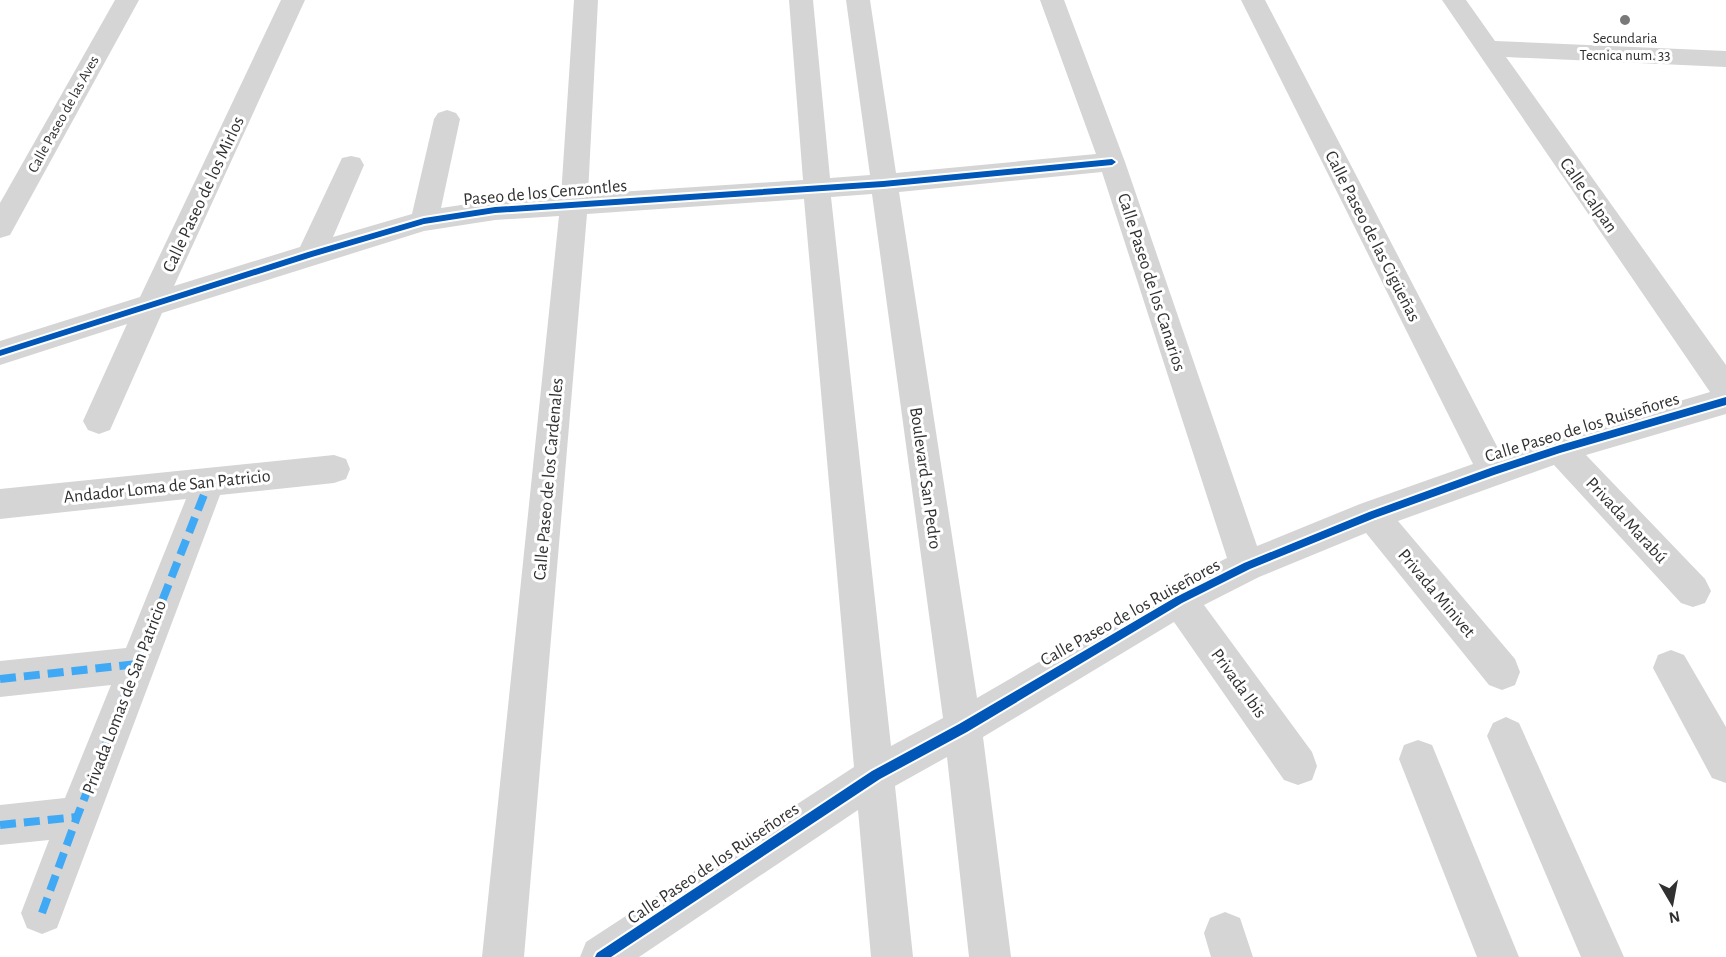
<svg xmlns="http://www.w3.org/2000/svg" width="1726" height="957" font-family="'Alegreya Sans',sans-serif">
<rect width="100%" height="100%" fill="#fff"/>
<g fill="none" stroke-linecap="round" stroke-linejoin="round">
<g fill="#d5d5d5" fill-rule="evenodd">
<path d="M 115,0 L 139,0 L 10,235 L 0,238 L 0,203 Z"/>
<path d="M 281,0 L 305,0 L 174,286 L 300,247 L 342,158 L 351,156 L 360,158 L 364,165 L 333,237 L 412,214 L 434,119 L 438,113 L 447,110 L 456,113 L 460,119 L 441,208 L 495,200 L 561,196 L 574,0 L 598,0 L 588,194 L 803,180 L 789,0 L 813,0 L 830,178 L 870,175 L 846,0 L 870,0 L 896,173 L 1096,154 L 1040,0 L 1064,0 L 1125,162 L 1257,546 L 1360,504 L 1473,464 L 1241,0 L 1265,0 L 1501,454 L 1710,392 L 1442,0 L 1466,0 L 1495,41 L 1726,51 L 1726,67 L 1506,57 L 1726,365 L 1726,414 L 1586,455 L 1705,579 L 1711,591 L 1705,603 L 1693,607 L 1681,603 L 1554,465 L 1398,521 L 1515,659 L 1520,672 L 1515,685 L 1502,690 L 1489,685 L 1366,533 L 1259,577 L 1204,605 L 1312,752 L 1317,766 L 1312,780 L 1298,785 L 1284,780 L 1174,622 L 983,737 L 1011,957 L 969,957 L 947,757 L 895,786 L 913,957 L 871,957 L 858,810 L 639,957 L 580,957 L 586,942 L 854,767 L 804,199 L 587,214 L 524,957 L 482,957 L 559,216 L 495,220 L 424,231 L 162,313 L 110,430 L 99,434 L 88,430 L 83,421 L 127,324 L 0,365 L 0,341 L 140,297 ZM 1102,172 L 1227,558 L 1166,588 L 977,698 L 899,192 ZM 872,194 L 943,718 L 891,746 L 831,197 Z"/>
<path d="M 334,455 L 346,459 L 350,469 L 346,479 L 334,483 L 220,495 L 57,928 L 42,934 L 27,928 L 21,913 L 49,840 L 0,845 L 0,805 L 65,798 L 111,685 L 0,697 L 0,661 L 126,648 L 186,499 L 0,519 L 0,489 Z"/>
<path d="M 1671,650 L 1684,655 L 1726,727 L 1726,783 L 1712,778 L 1653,668 L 1658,655 Z"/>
<path d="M 1506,717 L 1519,723 L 1624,957 L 1581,957 L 1487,736 L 1493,723 Z"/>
<path d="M 1418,740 L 1432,745 L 1519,957 L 1477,957 L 1399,759 L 1404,745 Z"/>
<path d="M 1225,912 L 1240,918 L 1253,957 L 1211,957 L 1204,933 L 1210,918 Z"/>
</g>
<g stroke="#3fa9f5" stroke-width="8" stroke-dasharray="16 8" stroke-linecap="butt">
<path d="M 0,679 L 137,664"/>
<path d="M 0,825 L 77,817"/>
<path d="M 42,913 L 77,817 L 209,482"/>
</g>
<g stroke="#fff" stroke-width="4">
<g id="cycleway">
<path d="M 1112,159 L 1116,162 L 1112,165 L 883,187 L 495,213 L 424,224 L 312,257 L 0,356 L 0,350 L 308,252 L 424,218 L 495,207 L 883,181 Z"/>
<path d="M 1726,397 L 1726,405 L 1560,453 L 1494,475 L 1375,518 L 1250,569 L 1182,603 L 967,732 L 880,779 L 611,957 L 595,957 L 597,953 L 872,771 L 959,724 L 1176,597 L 1244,563 L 1369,512 L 1493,467 L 1560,445 Z"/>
</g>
</g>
<use href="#cycleway" fill="#0057b8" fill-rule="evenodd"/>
</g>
<circle fill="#797979" stroke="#fff" stroke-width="2" cx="1625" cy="20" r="6"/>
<g text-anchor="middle" stroke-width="6" stroke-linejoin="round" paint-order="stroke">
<g font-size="15" fill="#313131" stroke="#fff">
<text x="1625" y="43">Secundaria<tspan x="1625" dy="17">Tecnica num. 33</tspan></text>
</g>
<g font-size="15" fill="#313131" stroke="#fff">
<text transform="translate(63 114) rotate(-61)" y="5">Calle Paseo de las Aves</text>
</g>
<g font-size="18" fill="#313131" stroke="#fff">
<text transform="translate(545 192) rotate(-5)" y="6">Paseo de los Cenzontles</text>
<text transform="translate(203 194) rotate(-65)" y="6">Calle Paseo de los Mirlos</text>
<text transform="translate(1589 195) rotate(55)" y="6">Calle Calpan</text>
<text transform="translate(1373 236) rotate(63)" y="6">Calle Paseo de las Cigüeñas</text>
<text transform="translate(1152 282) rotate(72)" y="6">Calle Paseo de los Canarios</text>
<text transform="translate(1582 427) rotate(-17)" y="6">Calle Paseo de los Ruiseñores</text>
<text transform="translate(926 478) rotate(82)" y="6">Boulevard San Pedro</text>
<text transform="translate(548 479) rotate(-85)" y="6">Calle Paseo de los Cardenales</text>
<text transform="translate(167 486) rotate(-6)" y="6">Andador Loma de San Patricio</text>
<text transform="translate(1627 520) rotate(47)" y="6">Privada Marabú</text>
<text transform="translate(1437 593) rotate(50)" y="6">Privada Minivet</text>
<text transform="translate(1130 612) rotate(-29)" y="6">Calle Paseo de los Ruiseñores</text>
<text transform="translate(1239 683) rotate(54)" y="6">Privada Ibis</text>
<text transform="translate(124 697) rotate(-69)" y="6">Privada Lomas de San Patricio</text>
<text transform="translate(713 863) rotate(-34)" y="6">Calle Paseo de los Ruiseñores</text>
</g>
</g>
<g transform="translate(1672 903) rotate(170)" stroke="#ffffff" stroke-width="4.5" paint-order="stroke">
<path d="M0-4.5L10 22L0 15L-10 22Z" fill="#313131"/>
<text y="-9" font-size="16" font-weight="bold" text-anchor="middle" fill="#313131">N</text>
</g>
</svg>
